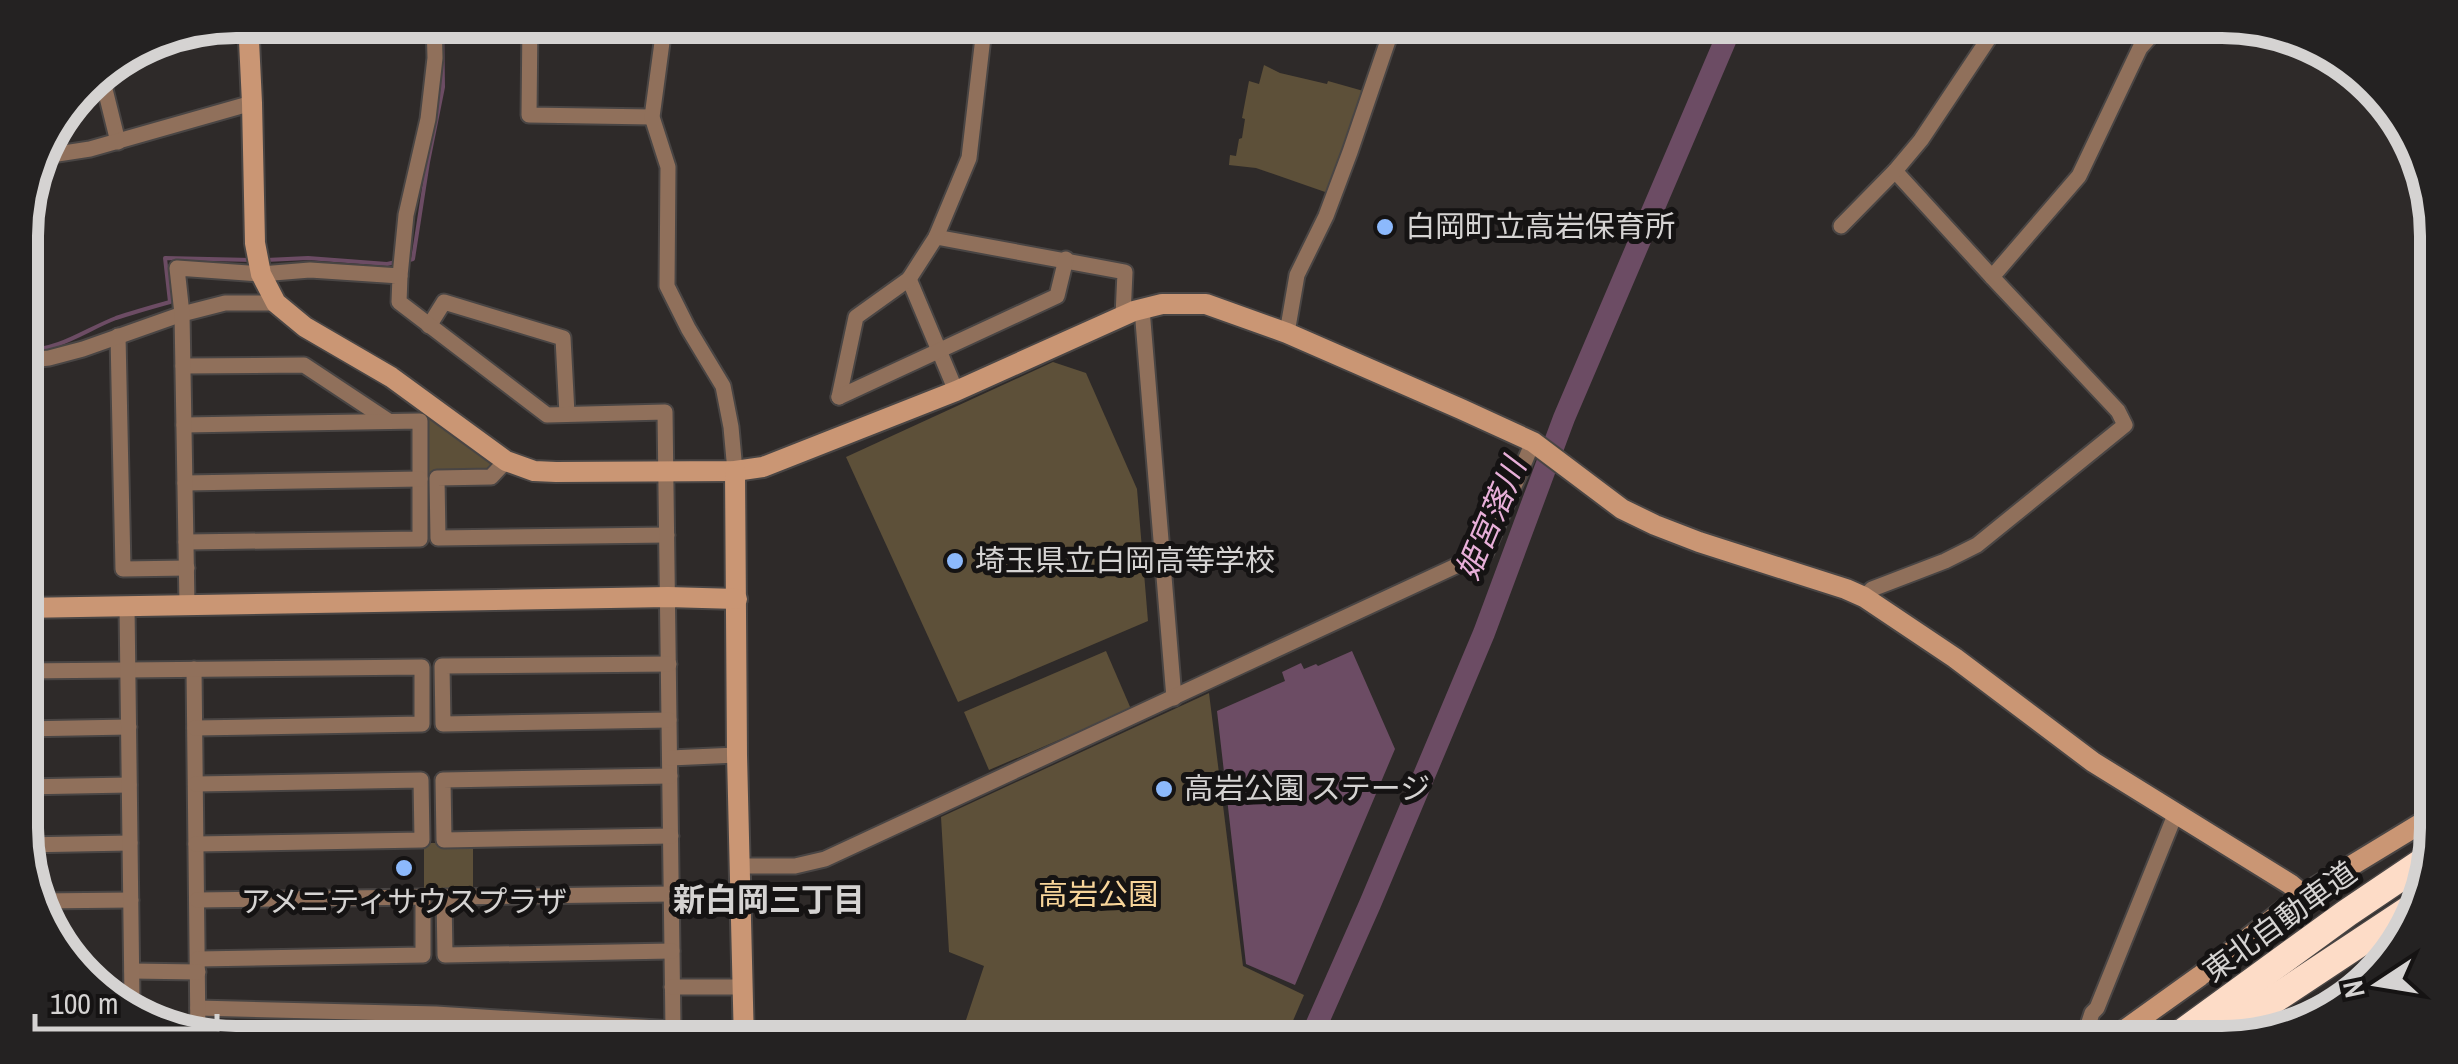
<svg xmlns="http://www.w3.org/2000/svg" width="2458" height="1064" font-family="'Archivo Narrow','Noto Sans JP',sans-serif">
<rect width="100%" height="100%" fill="#2e2a29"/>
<g fill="#5d5039">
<path d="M 1264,65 L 1280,73 L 1327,84 L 1328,81 L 1367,92 L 1328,193 L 1256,168 L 1229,165 L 1230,155 L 1236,156 L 1239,139 L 1242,138 L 1245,119 L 1242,118 L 1249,81 L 1259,84 Z"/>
<path d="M 1053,362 L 1086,373 L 1137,489 L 1148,621 L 958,702 L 846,457 Z"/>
<path d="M 423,409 L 493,462 L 484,473 L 425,475 Z"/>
<path d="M 1106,651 L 1131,709 L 989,770 L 964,712 Z"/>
<path d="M 1209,693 L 1243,966 L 1304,995 L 1283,1044 L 958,1044 L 984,966 L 949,952 L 941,817 Z"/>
<rect x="424" y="843" width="49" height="47"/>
</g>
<path fill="#6c4c64" d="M 1352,651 L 1395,749 L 1295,985 L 1246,964 L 1217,711 L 1285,681 L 1282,672 L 1301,663 L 1304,669 L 1316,664 L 1318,666 Z"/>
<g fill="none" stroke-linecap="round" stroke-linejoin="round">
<g stroke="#6c4c64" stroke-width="4">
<path d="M 266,260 L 308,258 L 387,264 L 396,262"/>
<path d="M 406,261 L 413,259 L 428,162 L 443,87 L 442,20"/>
<path d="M 26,350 C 60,350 85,330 116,318 C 134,312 152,307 170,302 L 165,258 L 252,260"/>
</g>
<path stroke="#6c4c64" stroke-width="22" d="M 1308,1044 L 1370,904 L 1484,633 L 1564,418 L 1734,20"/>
<g stroke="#494544" stroke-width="19">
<g id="street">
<path d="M 530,20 L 529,115 L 652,117"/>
<path d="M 665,20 L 652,117 L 668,167 L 667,286 L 688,328 L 723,386 L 731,427 L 735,471"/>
<path d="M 1360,20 L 1392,28"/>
<path d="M 100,69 L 118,142"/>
<path d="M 38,157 L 90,149 L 252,103"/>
<path d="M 1895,171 L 1992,277"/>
<path d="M 1841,226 L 1895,171 L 1921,140 L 2001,20"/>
<path d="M 936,237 L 1125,272 L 1123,316"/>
<path d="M 400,276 L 406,215 L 428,119 L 435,58 L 434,20"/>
<path d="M 909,279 L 956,391"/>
<path d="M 1142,309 L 1174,698"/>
<path d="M 21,323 L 24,360"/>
<path d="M 429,326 L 444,302 L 563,338 L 567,414"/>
<path d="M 1287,333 L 1297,275 L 1326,216 L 1350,152 L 1395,20"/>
<path d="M 118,336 L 123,569 L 187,568"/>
<path d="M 21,361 L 49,358 L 83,349 L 182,314 L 225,303 L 276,303"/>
<path d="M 183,366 L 304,365 L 387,420"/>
<path d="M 839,397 L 856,317 L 909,279 L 936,237 L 969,158 L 985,20"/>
<path d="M 839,397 L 1057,296 L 1066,259"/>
<path d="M 184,425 L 420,421 L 420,539 L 186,542"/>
<path d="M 506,461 L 491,477 L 437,478 L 438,538 L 667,535"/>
<path d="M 185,483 L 420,479"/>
<path d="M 1864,597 L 1872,589 L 1945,561 L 1977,545 L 2125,425 L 2118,411 L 1992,277 L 2079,176 L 2140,48 L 2165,20"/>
<path d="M 187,604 L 182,314 L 177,268 L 261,274 L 310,270 L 400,276 L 399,302 L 547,415 L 665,412 L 673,1029 L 436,1014 L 198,1008"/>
<path d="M 669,664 L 442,666 L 443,724 L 669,720"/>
<path d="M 194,669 L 198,1037"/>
<path d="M 22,671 L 422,667 L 422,724 L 195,728"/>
<path d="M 22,729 L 129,727"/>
<path d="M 670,758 L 737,755"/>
<path d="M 670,776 L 443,780 L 444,840 L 671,836"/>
<path d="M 196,784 L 421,780 L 422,840 L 196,844"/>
<path d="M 22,787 L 129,785"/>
<path d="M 22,845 L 130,843"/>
<path d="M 739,866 L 795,866 L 825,859 L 1486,552 L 1533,442"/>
<path d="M 671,894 L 444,897 L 445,955 L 672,951"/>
<path d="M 197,900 L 423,897 L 423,955 L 198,959"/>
<path d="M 40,901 L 131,900"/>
<path d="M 132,971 L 198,972"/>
<path d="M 672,987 L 743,987"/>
<path d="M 110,995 L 132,999 L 127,606"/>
<path d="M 2082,1044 L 2092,1013 L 2097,1008 L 2175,815"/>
</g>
</g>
<g stroke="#494544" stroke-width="24">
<g id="secondary">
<path d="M 248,20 L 252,103 L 255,243 L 261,274 L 276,303 L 305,327 L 391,377 L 506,461 L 534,471 L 556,472 L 735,471 L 763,467 L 956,391 L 1134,311 L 1162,304 L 1206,304 L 1287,333 L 1461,409 L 1533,442 L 1622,509 L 1655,525 L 1699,542 L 1846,589 L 1864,597 L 1955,658 L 2093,762 L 2290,884 L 2303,895"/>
<path d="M 735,471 L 737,755 L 744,1044"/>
<path d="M 21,608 L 668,597 L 737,599"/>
<path d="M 2305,1018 L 2380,966"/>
<path d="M 2105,1044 L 2200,976 L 2303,895 L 2438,813"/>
</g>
</g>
<g stroke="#494544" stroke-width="31">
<g id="highway">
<path d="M 2167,1044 L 2347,913 L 2433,855"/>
<path d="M 2213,1044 L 2276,998 L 2424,900"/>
</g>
</g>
<use href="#street" stroke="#90705b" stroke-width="15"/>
<use href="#secondary" stroke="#ca9674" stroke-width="20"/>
<use href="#highway" stroke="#fddcc7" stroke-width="28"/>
</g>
<g fill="#8cb9fc" stroke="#151313" stroke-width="4">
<circle cx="1385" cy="227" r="10"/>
<circle cx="955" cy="561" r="10"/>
<circle cx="1164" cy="789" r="10"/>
<circle cx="404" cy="868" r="10"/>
</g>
<g text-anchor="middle" stroke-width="10" stroke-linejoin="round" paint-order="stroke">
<g font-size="30" fill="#d5d3d2" stroke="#151313" text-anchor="start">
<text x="1405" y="237">白岡町立高岩保育所</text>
<text x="975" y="571">埼玉県立白岡高等学校</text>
<text x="1184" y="799">高岩公園 ステージ</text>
<text x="404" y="912" text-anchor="middle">アメニティサウスプラザ</text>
</g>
<g font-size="30" fill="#f8d59a" stroke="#151313">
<text x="1098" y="905">高岩公園</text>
</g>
<g font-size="30" fill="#d5d3d2" stroke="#151313">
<text transform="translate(2280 922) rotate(-36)" y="10">東北自動車道</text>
</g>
<g font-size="32" font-style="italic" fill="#e8afd9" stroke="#151313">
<text transform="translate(1491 519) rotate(-67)" y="11">姫宮落川</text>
</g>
<g font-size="32" font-weight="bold" fill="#d5d3d2" stroke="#151313">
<text x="769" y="911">新白岡三丁目</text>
</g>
</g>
<path d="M0 0H2458V1064H0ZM236 38H2222A198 198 0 0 1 2420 236V828A198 198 0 0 1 2222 1026H236A198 198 0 0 1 38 828V236A198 198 0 0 1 236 38Z" fill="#242222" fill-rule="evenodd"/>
<path fill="none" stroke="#d5d3d2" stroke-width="12" d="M236 38H2222A198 198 0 0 1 2420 236V828A198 198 0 0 1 2222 1026H236A198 198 0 0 1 38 828V236A198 198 0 0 1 236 38Z"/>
<g transform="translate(2378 984) rotate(258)" stroke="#151313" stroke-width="8" paint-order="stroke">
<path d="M0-8L18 38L0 25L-18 38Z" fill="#d5d3d2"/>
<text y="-15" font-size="28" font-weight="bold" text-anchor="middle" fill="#d5d3d2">N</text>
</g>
<path d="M35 1014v15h182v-15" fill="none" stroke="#d5d3d2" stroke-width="5"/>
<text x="50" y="1014" font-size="30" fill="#d5d3d2" stroke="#151313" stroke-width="8" paint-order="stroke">100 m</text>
</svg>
